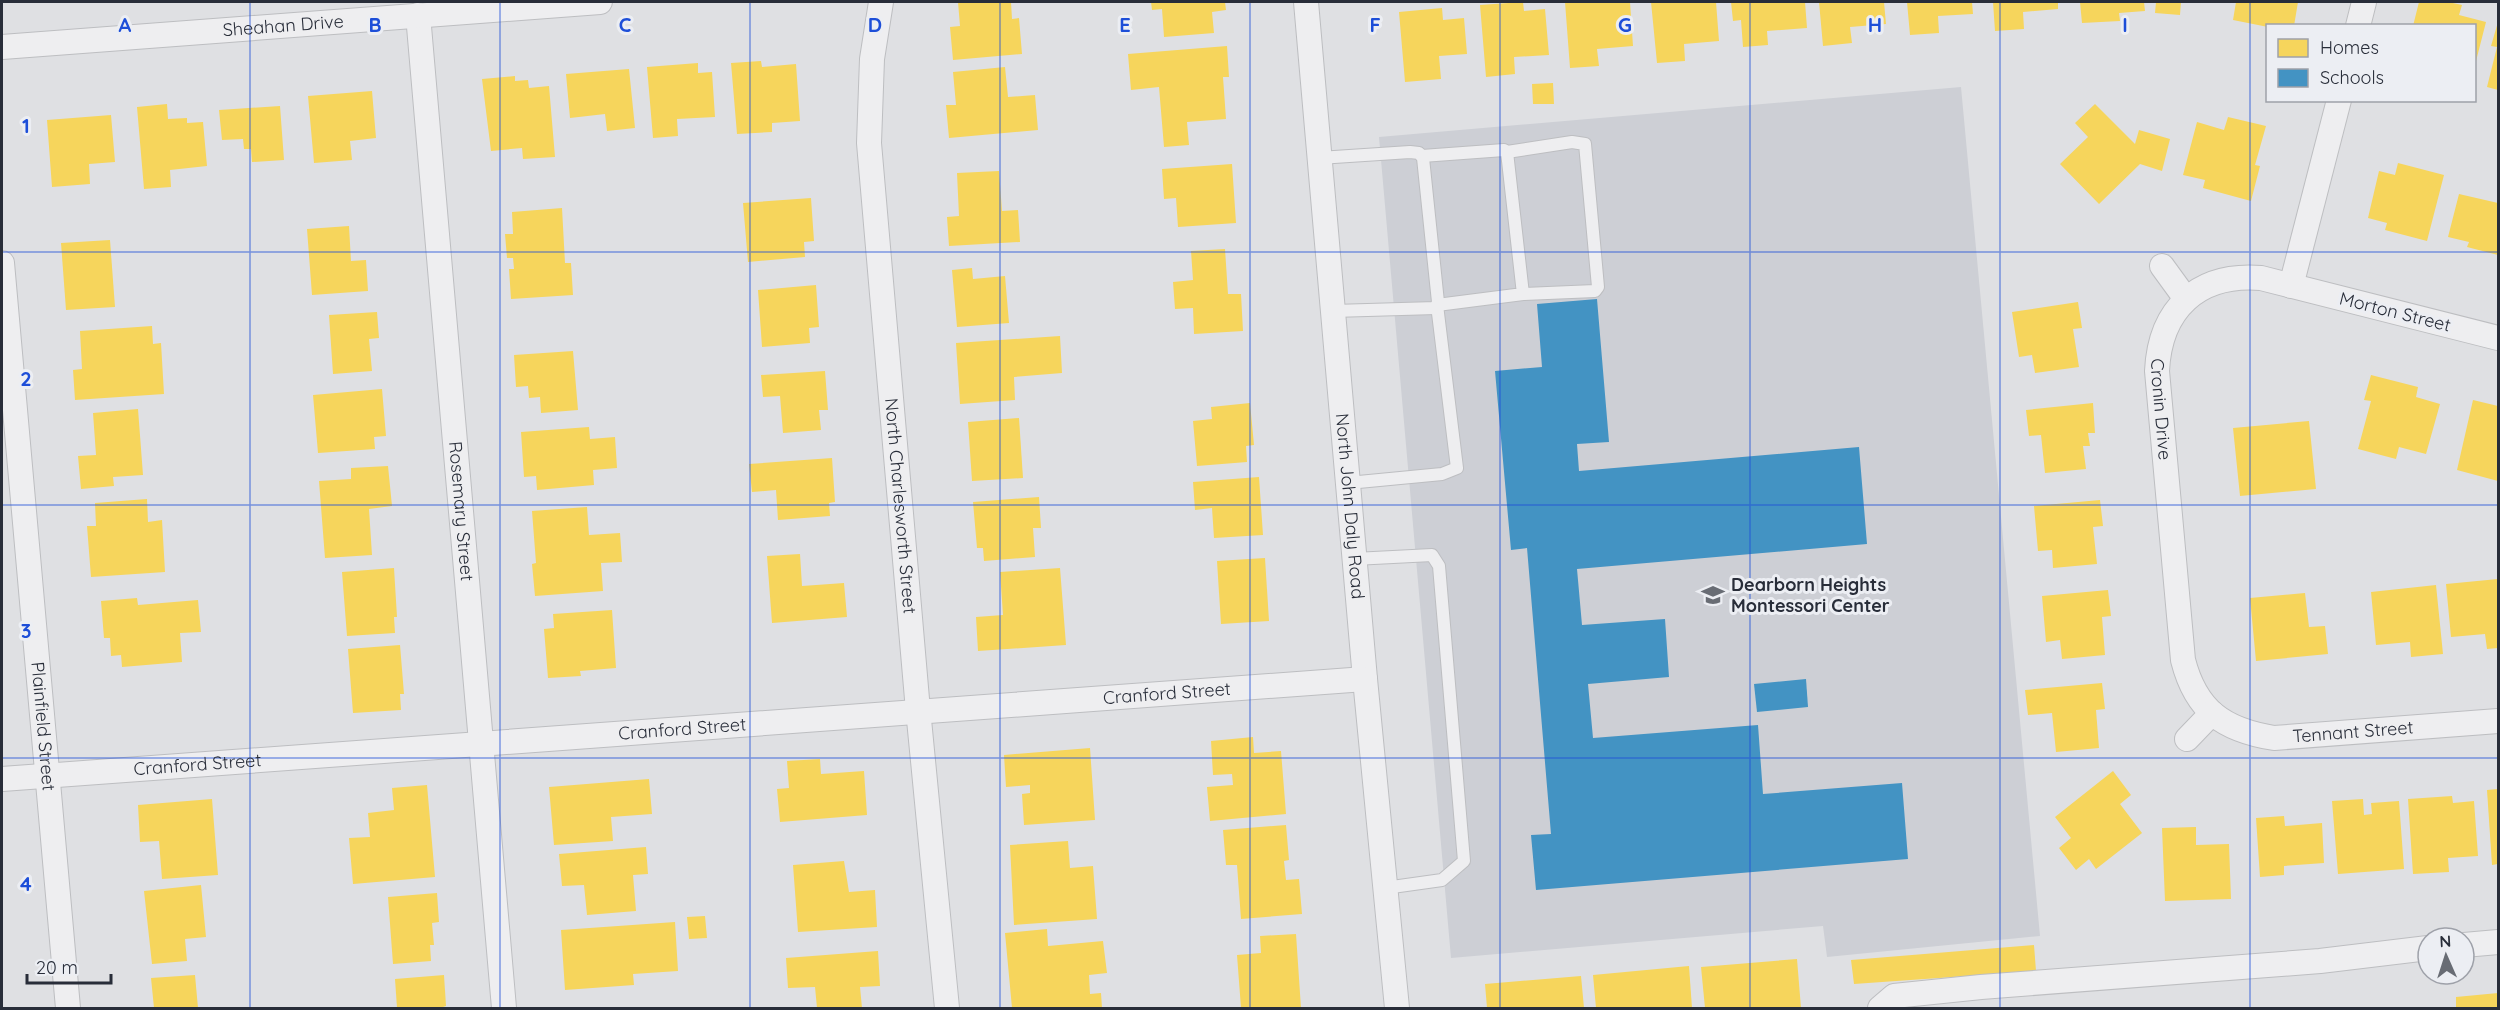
<svg xmlns="http://www.w3.org/2000/svg" width="2500" height="1010" font-family="Quicksand,sans-serif">
<rect width="100%" height="100%" fill="#dfe0e3"/>
<path fill="#cdcfd5" d="M 1961,87 L 2040,936 L 1827,957 L 1823,926 L 1451,958 L 1379,137 Z"/>
<g fill="#f6d55c">
<path d="M 958,2 L 1011,2 L 1012,19 L 1019,18 L 1022,54 L 953,60 L 950,27 L 960,26 Z"/>
<path d="M 1151,2 L 1225,2 L 1226,10 L 1212,12 L 1214,33 L 1164,37 L 1162,9 L 1152,10 Z"/>
<path d="M 1523,2 L 1524,11 L 1545,9 L 1549,55 L 1514,57 L 1515,74 L 1486,77 L 1480,5 Z"/>
<path d="M 1565,2 L 1630,2 L 1633,46 L 1597,49 L 1599,66 L 1570,68 Z"/>
<path d="M 1651,2 L 1716,2 L 1719,41 L 1684,44 L 1685,61 L 1657,63 Z"/>
<path d="M 1731,2 L 1805,2 L 1807,28 L 1767,31 L 1768,45 L 1743,47 L 1741,20 L 1733,21 Z"/>
<path d="M 1819,2 L 1884,2 L 1886,24 L 1850,27 L 1852,43 L 1823,46 Z"/>
<path d="M 1907,2 L 1972,2 L 1973,14 L 1938,16 L 1939,33 L 1910,35 Z"/>
<path d="M 1993,2 L 2058,2 L 2058,9 L 2023,12 L 2024,29 L 1995,31 Z"/>
<path d="M 2080,2 L 2144,2 L 2145,11 L 2119,13 L 2120,21 L 2082,23 Z"/>
<path d="M 2156,2 L 2181,2 L 2180,15 L 2155,13 Z"/>
<path d="M 2236,2 L 2298,2 L 2294,26 L 2268,27 L 2233,20 Z"/>
<path d="M 2419,2 L 2448,2 L 2462,5 L 2459,15 L 2486,22 L 2475,65 L 2474,26 L 2413,26 Z"/>
<path d="M 1442,8 L 1443,20 L 1464,18 L 1467,54 L 1439,56 L 1441,79 L 1405,82 L 1399,12 Z"/>
<path d="M 2498,22 L 2498,90 L 2487,87 L 2497,47 L 2491,46 Z"/>
<path d="M 1227,46 L 1229,77 L 1223,77 L 1226,119 L 1187,122 L 1189,145 L 1164,147 L 1159,87 L 1131,90 L 1128,54 Z"/>
<path d="M 761,61 L 762,67 L 796,64 L 800,121 L 772,123 L 772,132 L 737,134 L 731,63 Z"/>
<path d="M 698,63 L 698,73 L 712,72 L 715,117 L 677,119 L 678,136 L 653,138 L 647,67 Z"/>
<path d="M 1005,67 L 1008,97 L 1035,95 L 1038,130 L 949,138 L 946,105 L 956,105 L 953,72 Z"/>
<path d="M 629,69 L 635,128 L 607,131 L 605,114 L 570,118 L 566,74 Z"/>
<path d="M 515,76 L 515,81 L 528,80 L 529,88 L 549,86 L 555,157 L 523,159 L 522,148 L 491,151 L 482,79 Z"/>
<path d="M 1553,83 L 1554,104 L 1533,104 L 1532,84 Z"/>
<path d="M 372,91 L 376,138 L 350,141 L 352,160 L 314,163 L 308,96 Z"/>
<path d="M 167,104 L 168,119 L 187,118 L 187,123 L 203,122 L 207,166 L 170,170 L 171,187 L 144,189 L 137,107 Z"/>
<path d="M 2095,104 L 2135,144 L 2139,130 L 2170,139 L 2162,171 L 2140,164 L 2099,204 L 2060,164 L 2088,137 L 2075,123 Z"/>
<path d="M 280,106 L 284,160 L 252,162 L 251,149 L 244,149 L 243,139 L 222,140 L 219,110 Z"/>
<path d="M 111,115 L 115,162 L 89,164 L 90,184 L 52,187 L 47,120 Z"/>
<path d="M 2228,117 L 2266,126 L 2255,165 L 2260,166 L 2251,201 L 2203,188 L 2205,180 L 2183,175 L 2197,122 L 2224,130 Z"/>
<path d="M 2398,163 L 2444,175 L 2427,241 L 2385,230 L 2387,223 L 2368,218 L 2379,171 L 2395,175 Z"/>
<path d="M 1232,164 L 1236,223 L 1178,227 L 1176,198 L 1164,199 L 1162,169 Z"/>
<path d="M 999,171 L 1002,211 L 1018,210 L 1020,242 L 949,246 L 947,217 L 959,216 L 957,173 Z"/>
<path d="M 2459,194 L 2498,203 L 2498,255 L 2467,247 L 2469,242 L 2448,237 Z"/>
<path d="M 811,198 L 814,241 L 804,242 L 805,257 L 748,262 L 743,203 Z"/>
<path d="M 562,208 L 565,263 L 571,263 L 573,295 L 511,299 L 509,269 L 514,269 L 513,258 L 507,258 L 505,234 L 513,234 L 512,212 Z"/>
<path d="M 349,226 L 351,261 L 366,260 L 368,291 L 312,295 L 307,229 Z"/>
<path d="M 110,240 L 115,307 L 66,310 L 61,243 Z"/>
<path d="M 1225,249 L 1228,294 L 1241,294 L 1243,331 L 1194,334 L 1193,308 L 1175,309 L 1173,282 L 1193,280 L 1191,251 Z"/>
<path d="M 972,268 L 973,279 L 1005,276 L 1009,323 L 957,327 L 952,270 Z"/>
<path d="M 816,285 L 819,327 L 809,328 L 810,343 L 762,347 L 758,290 Z"/>
<path d="M 2078,302 L 2082,328 L 2073,329 L 2079,367 L 2035,373 L 2032,355 L 2019,357 L 2012,312 Z"/>
<path d="M 377,312 L 379,338 L 369,339 L 372,371 L 333,374 L 329,315 Z"/>
<path d="M 152,326 L 153,344 L 161,343 L 164,394 L 75,400 L 73,370 L 82,369 L 80,331 Z"/>
<path d="M 1060,336 L 1062,373 L 1014,377 L 1015,400 L 960,404 L 956,343 Z"/>
<path d="M 573,351 L 578,410 L 541,413 L 540,397 L 529,398 L 528,386 L 516,387 L 514,355 Z"/>
<path d="M 825,371 L 828,410 L 819,410 L 821,430 L 783,433 L 780,396 L 763,397 L 761,375 Z"/>
<path d="M 2371,375 L 2418,387 L 2416,397 L 2440,404 L 2426,454 L 2399,447 L 2396,459 L 2358,449 L 2371,401 L 2364,400 Z"/>
<path d="M 382,389 L 386,436 L 374,437 L 375,449 L 318,453 L 313,395 Z"/>
<path d="M 2473,400 L 2498,406 L 2498,481 L 2457,470 Z"/>
<path d="M 1250,403 L 1254,445 L 1246,446 L 1247,462 L 1197,466 L 1193,421 L 1212,419 L 1211,407 Z"/>
<path d="M 2093,403 L 2095,433 L 2088,433 L 2090,446 L 2083,446 L 2086,469 L 2045,473 L 2041,435 L 2029,436 L 2026,410 Z"/>
<path d="M 138,409 L 143,475 L 113,477 L 114,486 L 81,489 L 78,456 L 96,455 L 93,413 Z"/>
<path d="M 1019,418 L 1023,478 L 972,481 L 968,422 Z"/>
<path d="M 2309,421 L 2316,489 L 2240,496 L 2233,428 Z"/>
<path d="M 589,427 L 590,439 L 615,437 L 617,468 L 593,470 L 594,485 L 537,490 L 536,476 L 524,477 L 521,432 Z"/>
<path d="M 832,458 L 835,502 L 829,503 L 830,516 L 778,520 L 776,490 L 752,492 L 749,464 Z"/>
<path d="M 388,466 L 392,506 L 369,509 L 372,555 L 325,558 L 319,481 L 351,479 L 351,468 Z"/>
<path d="M 1259,477 L 1263,535 L 1214,538 L 1212,508 L 1195,510 L 1193,482 Z"/>
<path d="M 1039,497 L 1041,528 L 1033,528 L 1035,557 L 984,561 L 983,548 L 977,548 L 973,502 Z"/>
<path d="M 147,499 L 148,522 L 162,520 L 165,572 L 91,577 L 87,526 L 96,526 L 95,503 Z"/>
<path d="M 2100,500 L 2103,526 L 2093,527 L 2097,564 L 2053,568 L 2052,550 L 2038,551 L 2034,506 Z"/>
<path d="M 587,507 L 589,535 L 620,533 L 622,562 L 601,563 L 603,591 L 535,596 L 532,564 L 536,563 L 532,511 Z"/>
<path d="M 800,554 L 802,586 L 844,583 L 847,617 L 772,623 L 767,556 Z"/>
<path d="M 1265,558 L 1269,621 L 1221,624 L 1217,561 Z"/>
<path d="M 394,568 L 397,617 L 394,617 L 395,633 L 347,636 L 342,572 Z"/>
<path d="M 1060,568 L 1066,645 L 978,651 L 976,617 L 1003,615 L 1000,572 Z"/>
<path d="M 2498,579 L 2498,648 L 2487,649 L 2485,634 L 2451,637 L 2446,584 Z"/>
<path d="M 2436,585 L 2443,654 L 2411,657 L 2410,642 L 2376,645 L 2371,592 Z"/>
<path d="M 2108,590 L 2111,616 L 2102,617 L 2105,655 L 2062,659 L 2060,640 L 2046,642 L 2042,596 Z"/>
<path d="M 2305,593 L 2309,627 L 2325,626 L 2328,654 L 2256,661 L 2250,598 Z"/>
<path d="M 137,598 L 138,605 L 198,600 L 201,632 L 180,633 L 182,662 L 122,667 L 121,655 L 111,656 L 110,638 L 104,638 L 101,601 Z"/>
<path d="M 612,610 L 616,668 L 580,671 L 581,676 L 548,678 L 544,629 L 554,628 L 553,614 Z"/>
<path d="M 400,645 L 404,694 L 400,694 L 401,710 L 353,713 L 348,649 Z"/>
<path d="M 2102,683 L 2105,709 L 2096,710 L 2099,748 L 2056,752 L 2052,713 L 2028,715 L 2025,690 Z"/>
<path d="M 1253,737 L 1254,753 L 1281,751 L 1286,814 L 1210,821 L 1207,787 L 1233,785 L 1232,774 L 1213,775 L 1211,741 Z"/>
<path d="M 1090,748 L 1095,820 L 1024,825 L 1022,794 L 1030,793 L 1030,785 L 1006,787 L 1004,755 Z"/>
<path d="M 820,759 L 821,774 L 864,771 L 867,815 L 780,822 L 777,789 L 789,788 L 787,761 Z"/>
<path d="M 2113,771 L 2131,795 L 2120,804 L 2142,833 L 2096,869 L 2089,859 L 2076,870 L 2059,848 L 2071,838 L 2055,817 Z"/>
<path d="M 649,779 L 652,814 L 611,817 L 613,841 L 554,845 L 549,787 Z"/>
<path d="M 427,785 L 435,877 L 353,884 L 349,838 L 370,837 L 368,813 L 394,810 L 392,788 Z"/>
<path d="M 2498,789 L 2498,864 L 2492,865 L 2487,790 Z"/>
<path d="M 2452,796 L 2453,803 L 2474,801 L 2478,856 L 2448,858 L 2449,872 L 2413,874 L 2408,799 Z"/>
<path d="M 212,799 L 218,875 L 162,879 L 159,841 L 140,842 L 138,805 Z"/>
<path d="M 2363,799 L 2364,815 L 2372,814 L 2371,803 L 2399,801 L 2404,869 L 2338,874 L 2332,801 Z"/>
<path d="M 2284,816 L 2285,826 L 2322,823 L 2324,863 L 2284,866 L 2284,875 L 2260,877 L 2256,818 Z"/>
<path d="M 1286,825 L 1289,860 L 1284,861 L 1286,880 L 1299,879 L 1302,914 L 1241,919 L 1237,865 L 1226,865 L 1223,830 Z"/>
<path d="M 2196,827 L 2196,845 L 2229,844 L 2231,899 L 2165,901 L 2162,828 Z"/>
<path d="M 1068,841 L 1070,868 L 1093,866 L 1097,919 L 1014,925 L 1010,845 Z"/>
<path d="M 646,847 L 648,874 L 633,875 L 636,911 L 587,915 L 584,885 L 562,886 L 559,854 Z"/>
<path d="M 844,861 L 849,892 L 875,890 L 877,927 L 798,932 L 793,865 Z"/>
<path d="M 201,885 L 206,937 L 185,939 L 187,961 L 152,964 L 144,891 Z"/>
<path d="M 437,893 L 439,922 L 432,923 L 434,945 L 430,945 L 431,961 L 393,964 L 388,897 Z"/>
<path d="M 705,916 L 707,938 L 689,939 L 687,917 Z"/>
<path d="M 675,922 L 678,971 L 633,974 L 634,985 L 565,990 L 561,930 Z"/>
<path d="M 1047,929 L 1048,946 L 1103,941 L 1107,973 L 1089,975 L 1090,994 L 1101,993 L 1102,1008 L 1012,1008 L 1005,933 Z"/>
<path d="M 1296,934 L 1301,1008 L 1241,1008 L 1237,955 L 1261,953 L 1260,936 Z"/>
<path d="M 2034,945 L 2036,971 L 1854,984 L 1851,960 Z"/>
<path d="M 878,951 L 880,986 L 860,987 L 862,1008 L 817,1008 L 815,987 L 788,988 L 786,958 Z"/>
<path d="M 1797,959 L 1801,1008 L 1705,1008 L 1701,967 Z"/>
<path d="M 1689,966 L 1692,1008 L 1596,1008 L 1593,975 Z"/>
<path d="M 195,975 L 198,1008 L 154,1008 L 151,978 Z"/>
<path d="M 444,975 L 446,1006 L 440,1008 L 397,1008 L 395,979 Z"/>
<path d="M 1581,976 L 1584,1008 L 1487,1008 L 1485,984 Z"/>
<path d="M 2498,993 L 2498,1008 L 2456,1008 L 2456,997 Z"/>
</g>
<g fill="#4393c3">
<path d="M 1597,299 L 1609,442 L 1577,444 L 1579,471 L 1859,447 L 1867,544 L 1577,569 L 1582,625 L 1665,619 L 1669,677 L 1588,684 L 1593,738 L 1758,725 L 1763,794 L 1902,783 L 1908,859 L 1536,890 L 1531,835 L 1551,834 L 1527,548 L 1511,550 L 1495,371 L 1542,367 L 1537,304 Z"/>
<path d="M 1806,679 L 1808,707 L 1757,712 L 1754,684 Z"/>
</g>
<g fill="none" stroke-linecap="round" stroke-linejoin="round">
<g stroke="#bdbec1" stroke-width="14">
<g id="lane">
<path d="M 1507,152 L 1572,142 L 1585,144 L 1598,287 L 1595,291 L 1523,294"/>
<path d="M 1319,158 L 1410,152 L 1419,153 L 1423,158 L 1438,302 L 1436,308 L 1333,311"/>
<path d="M 1348,483 L 1442,474 L 1457,468 L 1437,305 L 1523,294 L 1507,152 L 1504,150 L 1422,156"/>
<path d="M 1354,559 L 1432,555 L 1439,566 L 1464,861 L 1442,880 L 1385,888"/>
</g>
</g>
<g stroke="#bdbec1" stroke-width="26">
<g id="street">
<path id="s1" d="M 881,2 L 872,59 L 869,143 L 917,699 L 947,1008"/>
<path id="s2" d="M 1306,2 L 1365,679 L 1397,1008"/>
<path id="s3" d="M 418,15 L 504,1008"/>
<path d="M 2358,26 L 2364,2"/>
<path id="s4" d="M 2,47 L 600,2"/>
<path id="s5" d="M 2,263 L 68,1008"/>
<path d="M 2162,266 L 2186,299"/>
<path d="M 2291,286 L 2339,100"/>
<path id="s6" d="M 2498,338 L 2261,278 C 2198,273 2160,309 2157,371 L 2183,660 C 2196,711 2224,730 2274,738 L 2498,721"/>
<path d="M 2187,739 L 2212,713"/>
<path id="s7" d="M 2,779 L 1365,679"/>
<path d="M 2464,945 L 2498,942"/>
<path d="M 1880,1008 L 1894,996 L 1981,987 L 2320,961 L 2428,948"/>
</g>
</g>
<use href="#lane" stroke="#eeeef0" stroke-width="12"/>
<use href="#street" stroke="#eeeef0" stroke-width="24"/>
</g>
<path fill="none" stroke="#1d4ed8" stroke-width="1.5" stroke-opacity="0.55" d="M 250,2 L 250,1008M 500,2 L 500,1008M 750,2 L 750,1008M 1000,2 L 1000,1008M 1250,2 L 1250,1008M 1500,2 L 1500,1008M 1750,2 L 1750,1008M 2000,2 L 2000,1008M 2250,2 L 2250,1008M 2,252 L 2498,252M 2,505 L 2498,505M 2,758 L 2498,758"/>
<defs>
<g id="school-bare" transform="scale(1.8)"><path d="M0-5L7-2L0 1L-7-2ZM-4 1L0 2.5L4 1V4Q0 6-4 4Z" fill="#686c74" stroke="#eceef3" stroke-width="2.5" paint-order="stroke"/></g>
</defs>
<g fill-rule="evenodd">
<use href="#school-bare" x="1713" y="595"/>
</g>
<g text-anchor="middle" stroke-width="6" stroke-linejoin="round" paint-order="stroke">
<g font-size="18" fill="#282d39" stroke="#eceef3">
<text dy="6" stroke="none"><textPath href="#s4" startOffset="282">Sheahan Drive</textPath></text>
<text transform="translate(2395 312) rotate(14)" y="6">Morton Street</text>
<text dy="6" stroke="none"><textPath href="#s6" startOffset="442">Cronin Drive</textPath></text>
<text dy="6" stroke="none"><textPath href="#s1" startOffset="506">North Charlesworth Street</textPath></text>
<text dy="6" stroke="none"><textPath href="#s2" startOffset="506">North John Daly Road</textPath></text>
<text dy="6" stroke="none"><textPath href="#s3" startOffset="498">Rosemary Street</textPath></text>
<text dy="6" stroke="none"><textPath href="#s7" startOffset="1168">Cranford Street</textPath></text>
<text dy="6" stroke="none"><textPath href="#s5" startOffset="465">Plainfield Street</textPath></text>
<text dy="6" stroke="none"><textPath href="#s7" startOffset="682">Cranford Street</textPath></text>
<text dy="6" stroke="none"><textPath href="#s6" startOffset="902">Tennant Street</textPath></text>
<text dy="6" stroke="none"><textPath href="#s7" startOffset="196">Cranford Street</textPath></text>
</g>
<g font-size="18" font-weight="bold" fill="#282d39" stroke="#eceef3" text-anchor="start">
<text x="1731" y="591">Dearborn Heights<tspan x="1731" dy="21">Montessori Center</tspan></text>
</g>
</g>
<g font-size="20" text-anchor="middle" font-weight="bold" fill="#1d4ed8" stroke="#eceef3" stroke-width="6" stroke-linejoin="round" paint-order="stroke">
<text x="125" y="32">A</text>
<text x="375" y="32">B</text>
<text x="625" y="32">C</text>
<text x="875" y="32">D</text>
<text x="1125" y="32">E</text>
<text x="1375" y="32">F</text>
<text x="1625" y="32">G</text>
<text x="1875" y="32">H</text>
<text x="2125" y="32">I</text>
<text x="26" y="133">1</text>
<text x="26" y="386">2</text>
<text x="26" y="638">3</text>
<text x="26" y="891">4</text>
</g>
<rect width="2500" height="1010" fill="none" stroke="#282d39" stroke-width="6"/>
<rect x="2266" y="24" width="210" height="78" fill="#eceef3" stroke="#9ea1a9" stroke-width="1.5"/>
<rect x="2278" y="39" width="30" height="18" fill="#f6d55c" stroke="#9ea1a9" stroke-width="1.5"/>
<text x="2320" y="54" font-size="18" fill="#282d39">Homes</text>
<rect x="2278" y="69" width="30" height="18" fill="#4393c3" stroke="#9ea1a9" stroke-width="1.5"/>
<text x="2320" y="84" font-size="18" fill="#282d39">Schools</text>
<g transform="translate(2446 956) rotate(357)"><circle r="28" fill="#eceef3" stroke="#9ea1a9" stroke-width="1.5"/>
<path d="M0-4.5L10 22L0 15L-10 22Z" fill="#686c74"/>
<text y="-9" font-size="16" font-weight="bold" text-anchor="middle" fill="#282d39">N</text>
</g>
<path d="M27 974v9h84v-9" fill="none" stroke="#282d39" stroke-width="3"/>
<text x="36" y="974" font-size="18" fill="#282d39" stroke="#eceef3" stroke-width="4.5" paint-order="stroke">20 m</text>
</svg>
